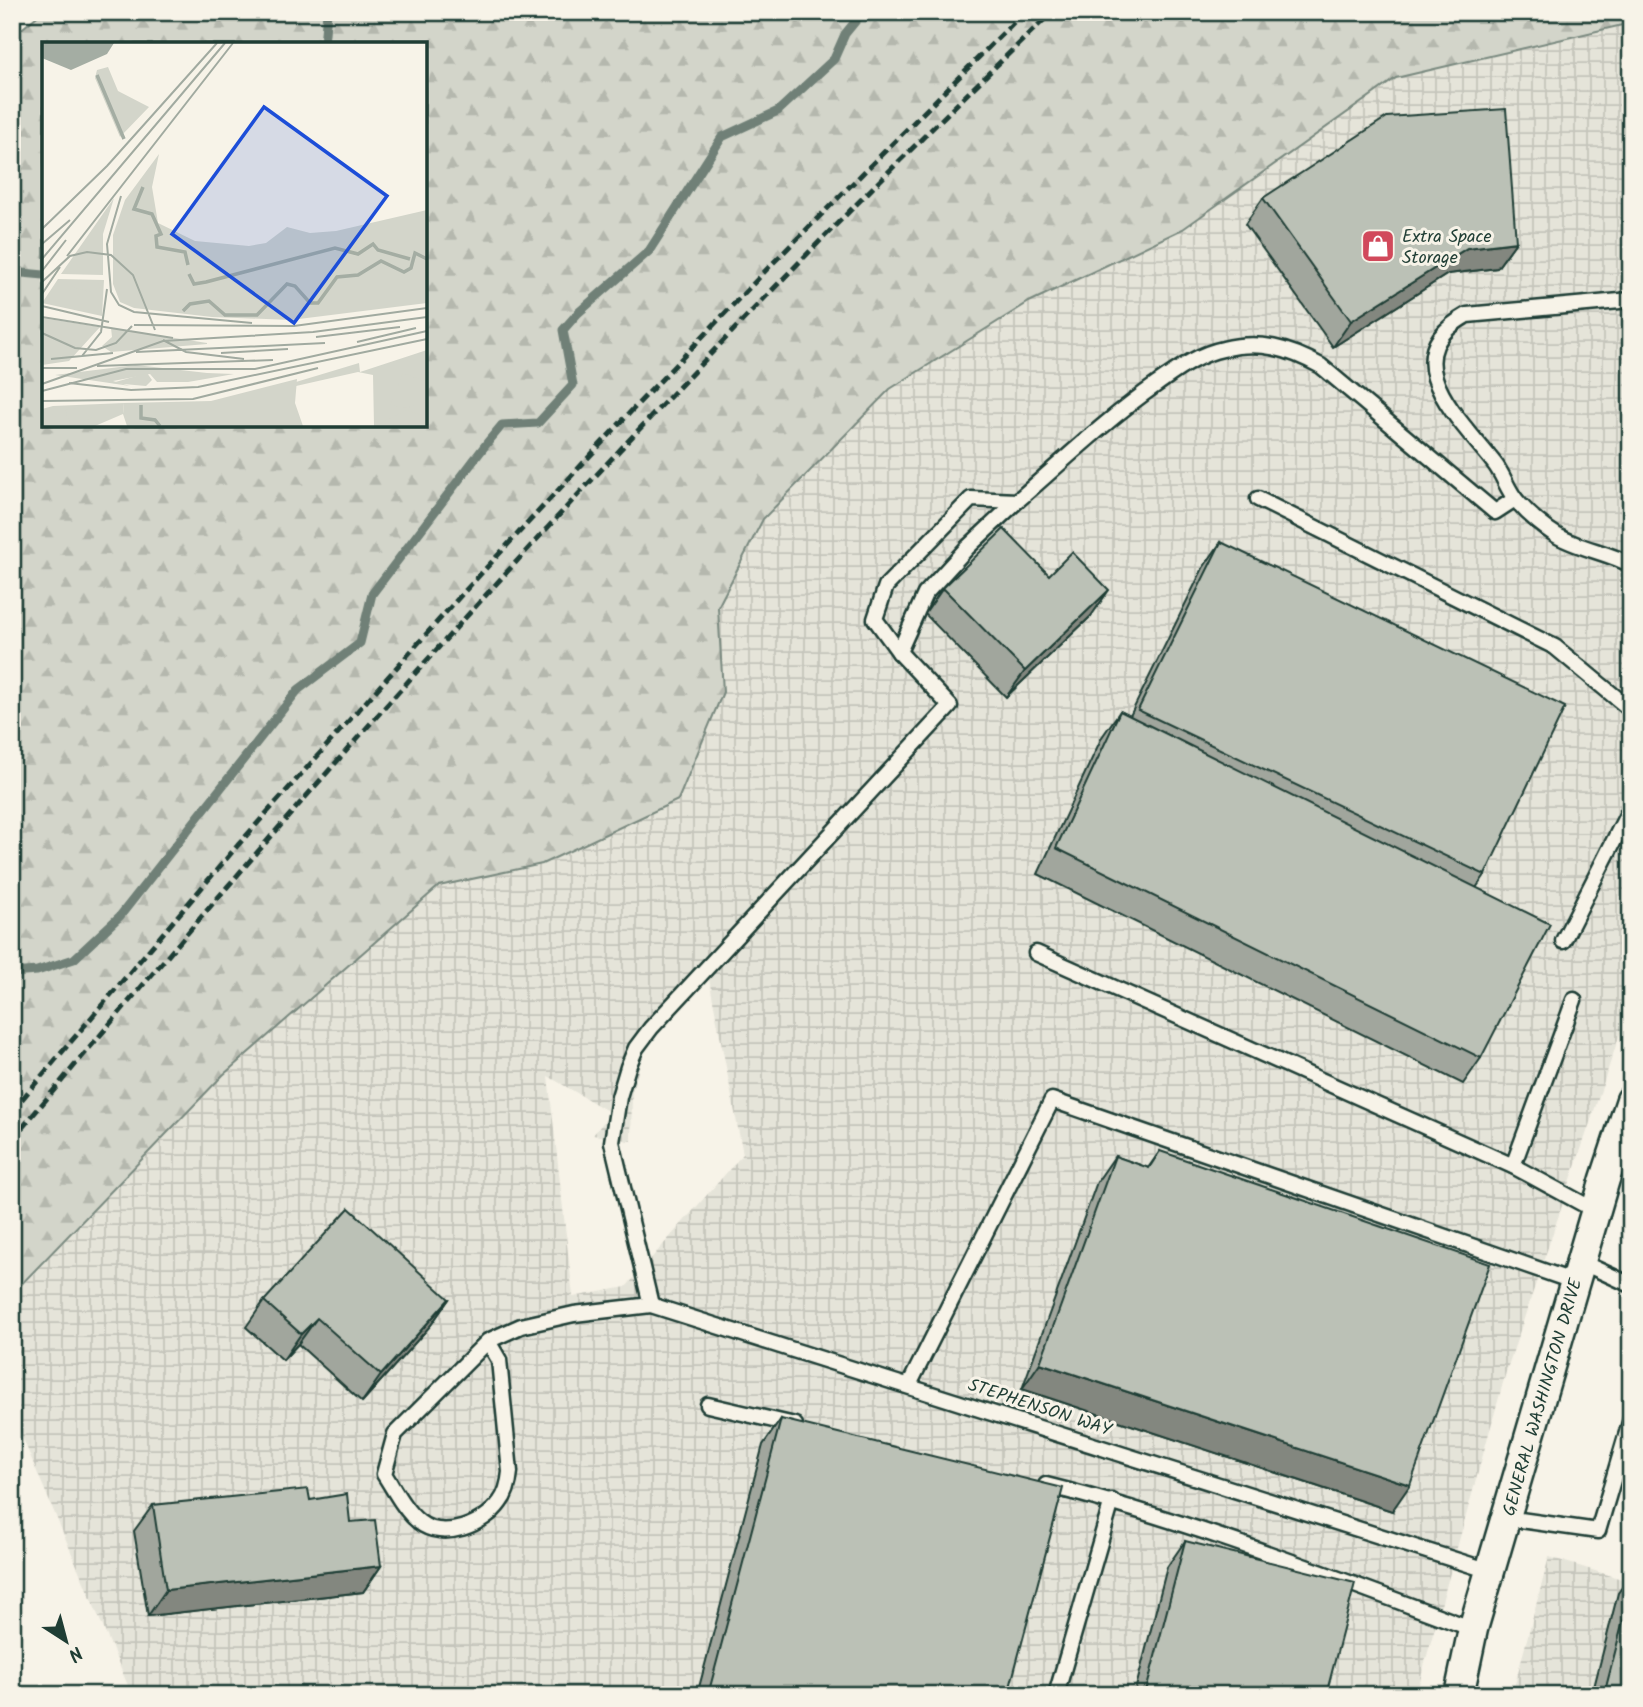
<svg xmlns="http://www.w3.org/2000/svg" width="1643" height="1707" font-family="Kalam,sans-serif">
<defs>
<pattern id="industrial-grid" width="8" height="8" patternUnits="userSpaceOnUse" patternTransform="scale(1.75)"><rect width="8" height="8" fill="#e5e4d9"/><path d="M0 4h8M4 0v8" fill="none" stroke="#c4c4bb"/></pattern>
<pattern id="forest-firs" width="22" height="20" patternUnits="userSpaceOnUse" patternTransform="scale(1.75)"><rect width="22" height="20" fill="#d3d5ca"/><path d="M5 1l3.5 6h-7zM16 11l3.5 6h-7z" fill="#b5b8ae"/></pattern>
</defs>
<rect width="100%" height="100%" fill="#f7f3e8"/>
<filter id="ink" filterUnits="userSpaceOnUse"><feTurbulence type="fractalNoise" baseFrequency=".0143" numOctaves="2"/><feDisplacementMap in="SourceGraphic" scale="14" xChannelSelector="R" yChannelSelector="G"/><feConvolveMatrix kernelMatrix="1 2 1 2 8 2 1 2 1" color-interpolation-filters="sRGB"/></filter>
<g filter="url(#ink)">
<g fill="url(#industrial-grid)" fill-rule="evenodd">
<path d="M 1186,12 L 1631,12 L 1631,1001 L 1506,1372 L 1416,1695 L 132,1695 L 12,1413 L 12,1296 L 223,1075 L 315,995 ZM 707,969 L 743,1154 L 626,1287 L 573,1297 L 548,1076 L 611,1113 L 593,1135 L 631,1141 L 632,1092 L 646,1044 Z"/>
<path d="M 1549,1557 L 1625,1580 L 1631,1567 L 1631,1695 L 1512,1695 Z"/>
</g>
<path fill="url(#forest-firs)" stroke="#79897f" stroke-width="2" fill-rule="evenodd" d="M 42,12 L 1631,12 L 1631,23 L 1396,78 L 1183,229 L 1029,302 L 890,389 L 763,519 L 718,607 L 723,692 L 678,800 L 542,864 L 439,886 L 223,1075 L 12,1294 L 12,37 ZM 44,44 L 425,44 L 425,425 L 44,425 Z"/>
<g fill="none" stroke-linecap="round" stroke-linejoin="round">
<g stroke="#6f8077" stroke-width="9">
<path d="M 324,44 L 327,12"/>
<path d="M 12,272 L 44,275"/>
<path d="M 12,973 L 37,971 L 74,959 L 120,916 L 298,690 L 360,643 L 372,594 L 487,443 L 502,425 L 538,423 L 573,385 L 563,330 L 578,313 L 649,251 L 722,137 L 778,111 L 834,59 L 845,34 L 863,12"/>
</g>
<g stroke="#1f3d34" stroke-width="19">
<g id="lane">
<path d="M 1631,300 L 1467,315 C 1390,358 1461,420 1494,463 C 1503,474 1507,489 1516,500 C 1527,513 1542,526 1556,535 C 1579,549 1608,552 1631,565"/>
<path d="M 1258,499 L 1555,647 L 1631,710"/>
<path d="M 899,652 L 925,594 L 967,548 L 1017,501"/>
<path d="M 1563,941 L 1631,807"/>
<path d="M 1036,953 L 1513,1166 L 1596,1211"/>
<path d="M 1513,1166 L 1574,1000"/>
<path d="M 1581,1262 L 1631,1285"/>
<path d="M 651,1305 L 612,1142 L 619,1097 L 628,1067 L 636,1048 L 651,1028 L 950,706 L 899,652 L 875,619 L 886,586 L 971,499 L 1017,501 C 1063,461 1107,419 1157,384 C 1177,370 1198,354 1223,349 C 1260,340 1288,348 1321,366 L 1495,512 L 1515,499"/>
<path d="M 488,1341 L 499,1360 L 510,1472 C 509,1483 507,1493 500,1502 C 484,1525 443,1541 419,1522 C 404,1510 394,1489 384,1474 L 395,1434 L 488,1341 L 521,1326 L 574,1314 L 651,1305 L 1490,1571"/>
<path d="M 909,1385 L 1052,1100 L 1575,1282"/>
<path d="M 708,1405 L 795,1425"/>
<path d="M 1046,1485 C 1192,1521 1332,1577 1473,1629"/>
<path d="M 1506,1518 L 1598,1531 L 1631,1419"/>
<path d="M 1056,1695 L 1112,1501"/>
</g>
</g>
<g stroke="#1f3d34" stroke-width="33">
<path id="street" d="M 1459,1695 L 1473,1629 L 1605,1179 L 1631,1100"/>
</g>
<use href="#lane" stroke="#f7f3e8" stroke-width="14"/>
<use href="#street" stroke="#f7f3e8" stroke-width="28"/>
<g stroke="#1f3d34" stroke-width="5" stroke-dasharray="10 5" stroke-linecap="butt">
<path d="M 12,1111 L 238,845 L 463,593 L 636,406 L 772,264 L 1024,12"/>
<path d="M 12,1140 C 340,748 683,365 1052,12"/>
</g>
</g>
<g fill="#a1a69d" stroke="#1f3d34" stroke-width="2">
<path d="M 1631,188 L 1631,237 L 1625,237 L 1624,198 Z"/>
<path d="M 1263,198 L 1516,242 L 1497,268 L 1448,274 L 1333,347 L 1245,224 Z"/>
<path d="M 1221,542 L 1485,875 L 1476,888 L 1481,1058 L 1463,1084 L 1038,874 L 1102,737 L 1120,711 L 1130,716 L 1203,568 Z"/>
<path d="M 1049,575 L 1091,616 L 1006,697 L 925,614 L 943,588 Z"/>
<path d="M 1160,1151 L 1392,1511 L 1022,1389 L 1097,1182 L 1115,1156 L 1148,1168 Z"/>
<path d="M 449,1299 L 431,1325 L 362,1402 L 298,1344 L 283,1360 L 246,1327 L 264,1301 Z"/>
<path d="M 781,1419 L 1008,1695 L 697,1695 L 763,1445 Z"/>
<path d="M 310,1500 L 350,1522 L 381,1566 L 363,1592 L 148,1616 L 134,1531 L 153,1505 Z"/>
<path d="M 1185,1541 L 1326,1695 L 1134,1695 L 1167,1567 Z"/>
<path d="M 1631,1575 L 1631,1695 L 1592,1695 L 1618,1593 Z"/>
</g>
<g fill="#83877f" stroke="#1f3d34" stroke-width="2">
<path d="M 1631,230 L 1631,237 L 1625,237 Z"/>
<path d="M 1516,242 L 1497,268 L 1448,274 L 1333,347 L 1351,321 L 1467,248 Z"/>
<path d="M 1109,590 L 1091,616 L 1006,697 L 1025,671 Z"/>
<path d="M 449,1299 L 431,1325 L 362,1402 L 381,1375 Z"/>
<path d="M 317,1318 L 298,1344 L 283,1360 L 301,1334 Z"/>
<path d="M 1040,1363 L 1410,1485 L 1392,1511 L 1022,1389 Z"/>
<path d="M 381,1566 L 363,1592 L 148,1616 L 166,1590 Z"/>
</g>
<g fill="#bbc1b6" stroke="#1f3d34" stroke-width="2">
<path d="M 1506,109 L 1516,242 L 1467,248 L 1351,321 L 1263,198 L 1387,117 Z"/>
<path d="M 1004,529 L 1049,575 L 1072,552 L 1109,590 L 1025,671 L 943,588 Z"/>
<path d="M 1221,542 L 1565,707 L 1485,875 L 1138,710 Z"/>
<path d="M 1120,711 L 1550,924 L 1481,1058 L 1056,848 Z"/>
<path d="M 1160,1151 L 1490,1264 L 1410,1485 L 1040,1363 L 1115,1156 L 1149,1168 Z"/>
<path d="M 349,1208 L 449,1299 L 381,1375 L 317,1318 L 301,1334 L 264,1301 Z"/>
<path d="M 781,1419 L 1063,1488 L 1008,1695 L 708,1695 Z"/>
<path d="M 308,1489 L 310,1500 L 347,1494 L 350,1522 L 375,1520 L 381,1566 L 166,1590 L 153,1505 Z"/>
<path d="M 1185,1541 L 1355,1583 L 1326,1695 L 1145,1695 Z"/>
<path d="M 1631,1590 L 1631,1695 L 1604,1695 Z"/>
</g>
</g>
<defs>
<g id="shop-square" transform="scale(1.75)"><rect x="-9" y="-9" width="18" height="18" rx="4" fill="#d1495b" stroke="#f7f3e8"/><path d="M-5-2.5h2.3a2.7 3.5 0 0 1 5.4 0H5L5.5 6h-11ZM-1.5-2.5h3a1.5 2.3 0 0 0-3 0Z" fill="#fff"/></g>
</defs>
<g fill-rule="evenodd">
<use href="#shop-square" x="1378" y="246"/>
</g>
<g text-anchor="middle" stroke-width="6" stroke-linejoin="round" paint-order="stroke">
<g font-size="18" fill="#1f3d34" stroke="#f7f3e8" text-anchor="start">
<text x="1402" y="242">Extra Space<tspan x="1402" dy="21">Storage</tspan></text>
</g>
<g font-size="18" fill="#1f3d34" stroke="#f7f3e8">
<text transform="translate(1542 1397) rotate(-74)" y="6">GENERAL WASHINGTON DRIVE</text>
<text transform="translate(1040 1407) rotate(18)" y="6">STEPHENSON WAY</text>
</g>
</g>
<g transform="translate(42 42)">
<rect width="385" height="385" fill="#f7f3e8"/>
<path d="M 72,156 L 61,192 L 61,233 L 19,232 ZM 16,237 L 62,238 L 60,274 L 0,261 ZM 0,276 L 58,285 L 27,319 L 0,323 ZM 69,286 L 165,301 L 165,302 L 69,310 L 60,304 L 70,295 ZM 94,323 L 165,331 L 192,332 L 146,340 L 115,340 L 108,332 L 71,339 L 88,344 L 13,333 Z" fill="#d3d5ca"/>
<path d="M 66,25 L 76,49 L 107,65 L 78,95 L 53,36 L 55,28 ZM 117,112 L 110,145 L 116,181 L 153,199 L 207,204 L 224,201 L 245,185 L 268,191 L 294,189 L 385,168 L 385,261 L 249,278 L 170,275 L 92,266 L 78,260 L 71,242 L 71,193 L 83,158 ZM 40,240 L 56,240 L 59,245 L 47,250 L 28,244 ZM 105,331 L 110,338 L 104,344 L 70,341 ZM 255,337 L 253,361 L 261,384 L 85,384 L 81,372 L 82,361 L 169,359 Z" fill="#d3d5ca"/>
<path d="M 385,308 L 385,384 L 332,384 L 331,333 L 316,330 L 254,344 L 254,340 L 317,321 L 318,330 ZM 82,361 L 81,372 L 53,384 L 0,384 L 0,367 L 11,364 Z" fill="#d3d5ca"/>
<path d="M 361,331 L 385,340 L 382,361 L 364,366 L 348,363 ZM 39,366 L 50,376 L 29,384 L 23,368 ZM 364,368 L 385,375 L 385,384 L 340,381 ZM 0,370 L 13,373 L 24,384 L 0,384 Z" fill="#d3d5ca"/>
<path d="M 0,1 L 72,1 L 65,12 L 29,28 L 0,16 Z" fill="#a4ada3"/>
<path fill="none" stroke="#a4ada3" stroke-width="3.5" d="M 55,33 L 82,97M 101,145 L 92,167 L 110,172 L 119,192 L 114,194 L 115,205 L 143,210 L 146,223M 147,232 L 152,242 L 164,240 L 293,206 L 316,212 L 331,202 L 336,208 L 368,217M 141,269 L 148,262 L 167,259 L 183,273 L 215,273 L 245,242 L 253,244 L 268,261 L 276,261 L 295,235 L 316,233 L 339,219 L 362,230 L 369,226 L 373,211 L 385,217M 99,363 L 99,376 L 113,378 L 118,384"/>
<path fill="none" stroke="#a1aaa0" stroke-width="2" d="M 79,154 L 65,202 L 69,250 L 77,263 L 92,270 L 210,281M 0,187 L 65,124 L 175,1M 0,202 L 28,178M 25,214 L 191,1M 0,217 L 183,1M 0,229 L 24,198M 0,240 L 28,214 L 45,210 L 69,213 L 91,233 L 113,288M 0,252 L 18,225M 0,264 L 67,280M 0,275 L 131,296M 92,283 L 252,284 L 385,266M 0,291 L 33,306 L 54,308 L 74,301 L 90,284M 274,295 L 358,285M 121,298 L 144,310 L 202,317M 315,300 L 374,286M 94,310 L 283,301M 179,311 L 246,307M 40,314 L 59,290 L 65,247M 9,317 L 71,311M 55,324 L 231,318M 0,326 L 35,326M 27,341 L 89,348 L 156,345 L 385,297M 0,342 L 121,299 L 271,290 L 385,275M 0,349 L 84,327 L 213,327 L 385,289M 0,359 L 151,357 L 276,326"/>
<path fill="#1d4ed8" fill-opacity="0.15" stroke="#1d4ed8" stroke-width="3.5" d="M 222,65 L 345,154 L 252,281 L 130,192 Z"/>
<rect width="385" height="385" fill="none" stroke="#1f3d34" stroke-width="3.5"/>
</g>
<rect width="1643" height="1707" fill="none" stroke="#f7f3e8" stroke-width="42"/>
<rect x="21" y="21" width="1601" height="1665" fill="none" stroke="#1f3d34" stroke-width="2.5" filter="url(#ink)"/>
<g transform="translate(66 1641) rotate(144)" stroke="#f7f3e8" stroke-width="5" paint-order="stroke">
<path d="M0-5L12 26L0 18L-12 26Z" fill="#1f3d34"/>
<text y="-10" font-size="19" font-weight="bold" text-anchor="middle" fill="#1f3d34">N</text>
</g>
</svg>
